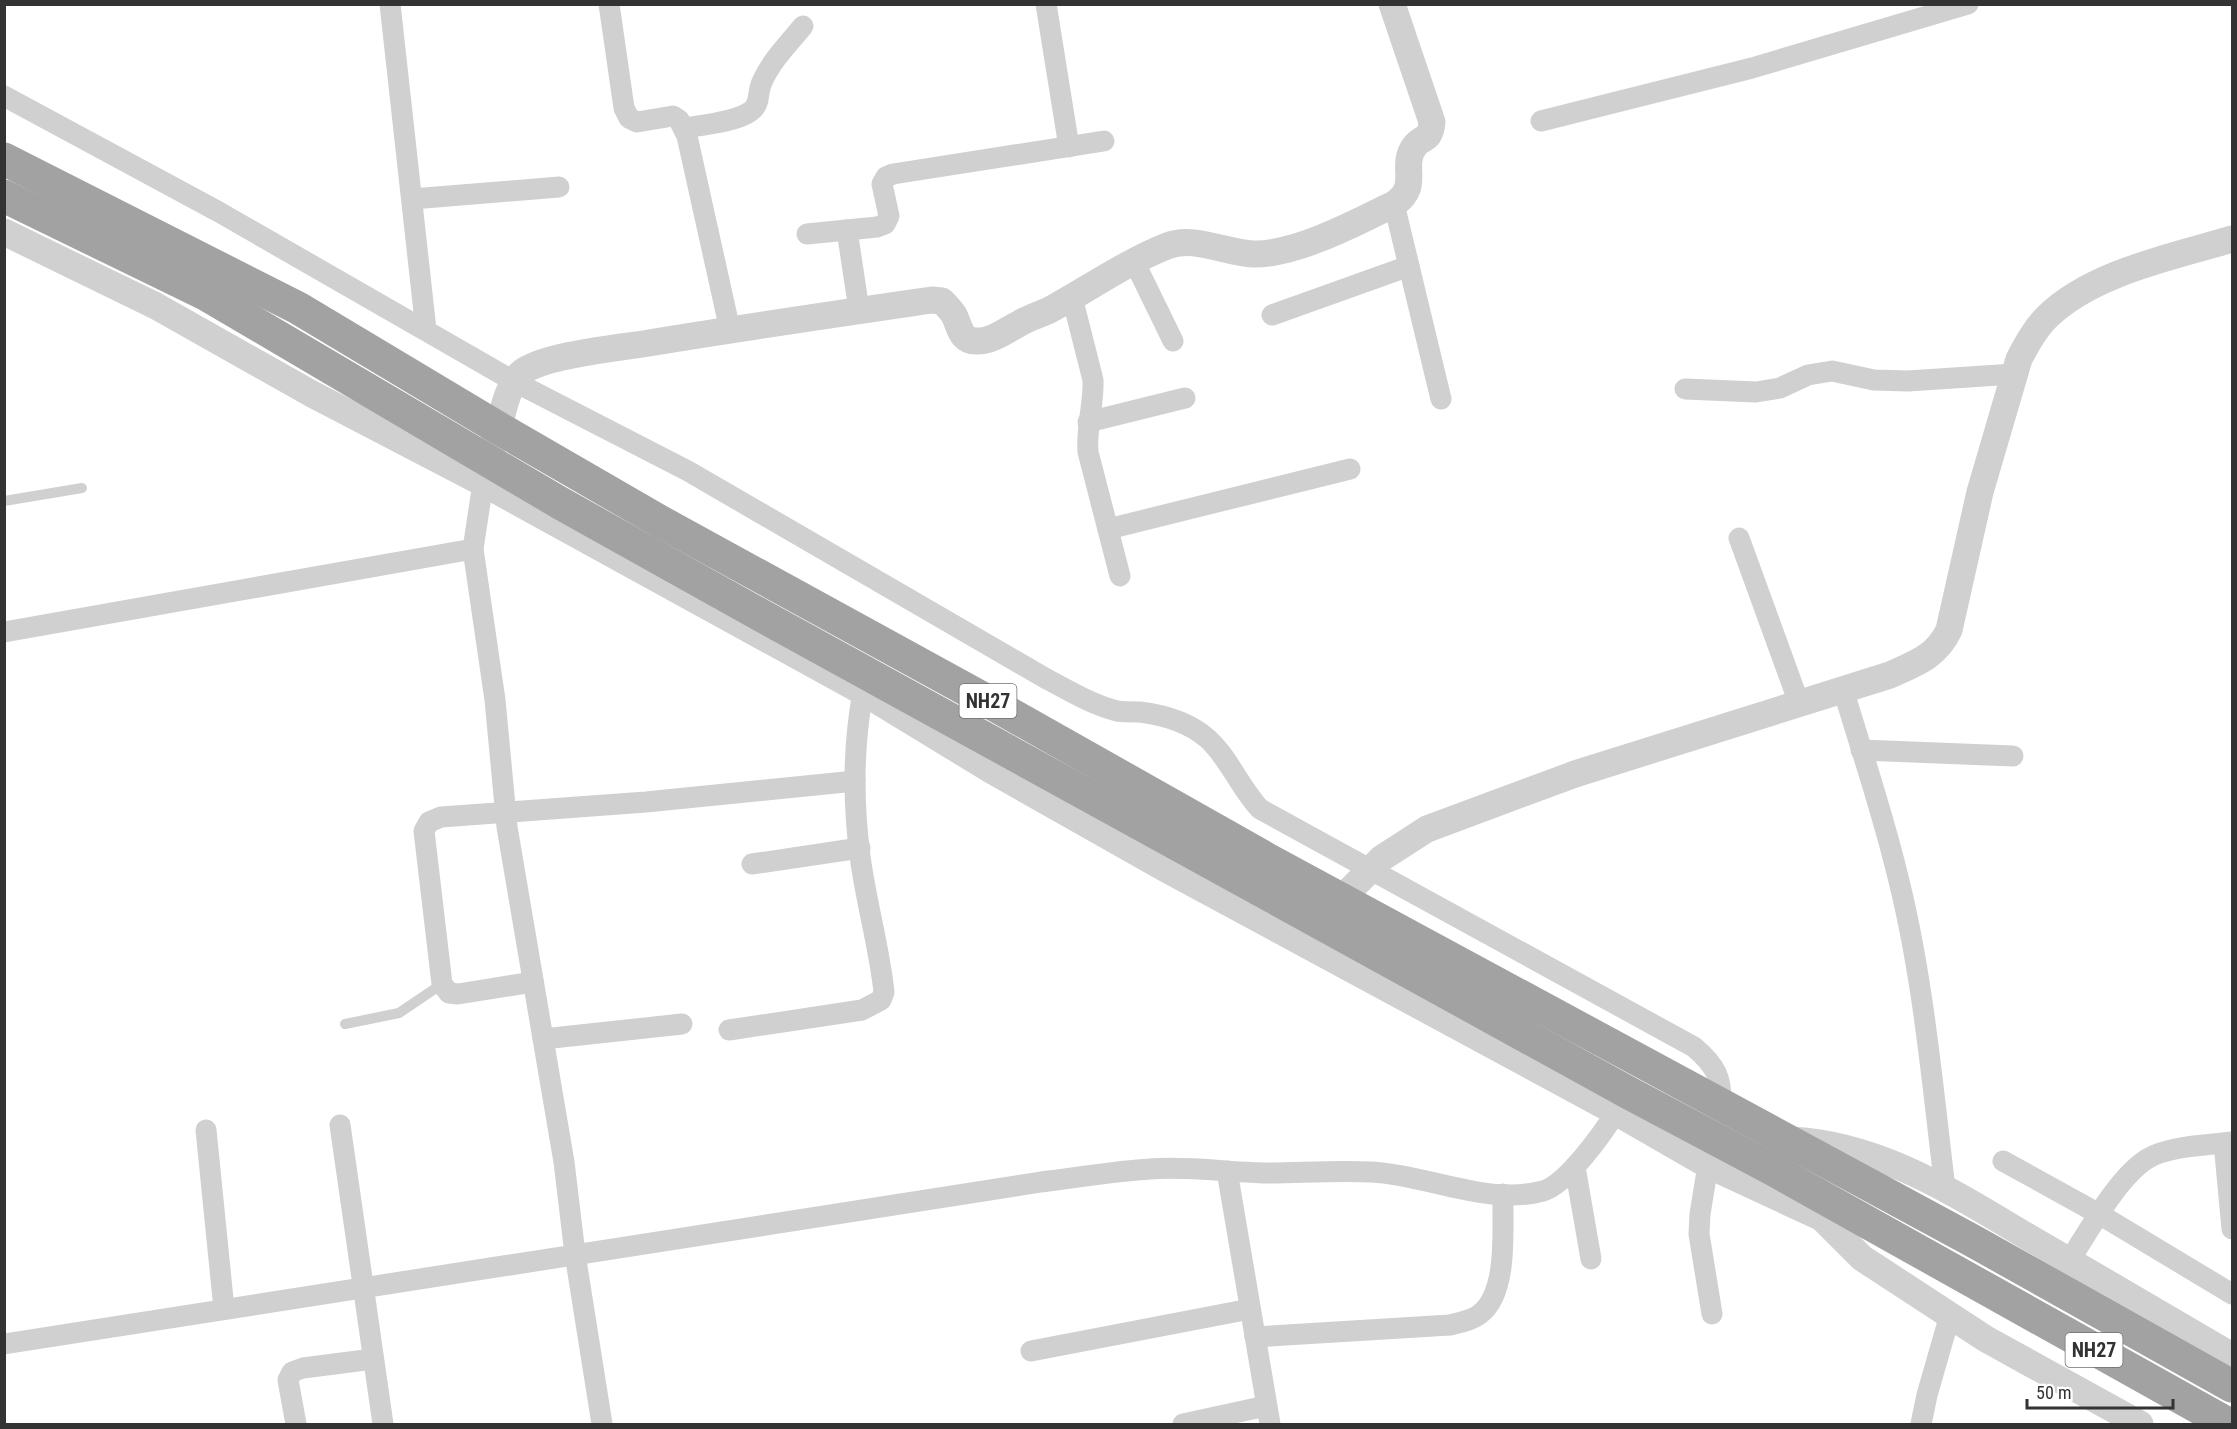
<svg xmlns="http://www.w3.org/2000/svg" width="2237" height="1429" font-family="'Roboto Condensed',sans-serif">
<rect width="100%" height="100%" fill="#fff"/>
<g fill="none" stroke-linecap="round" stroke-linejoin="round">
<g stroke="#d0d0d0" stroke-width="10">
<path d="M 4,501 L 82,488"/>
<path d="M 345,1024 L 399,1013 L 442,984"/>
</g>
<g stroke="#d0d0d0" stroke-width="21">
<path d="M 390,4 L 426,330"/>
<path d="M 609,4 L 624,108 L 629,118 L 637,122 L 673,116 L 679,120 L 687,136 L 730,330"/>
<path d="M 1046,4 L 1069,147"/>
<path d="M 4,96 L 219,212 L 515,382 L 688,471 L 1045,678 C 1068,690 1092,705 1117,711 C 1124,712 1132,712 1140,712 C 1164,715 1189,722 1208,739 C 1229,758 1240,788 1260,809 L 1694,1047 C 1716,1066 1722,1077 1721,1106"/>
<path d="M 1541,121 L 1752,68 L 1968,4"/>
<path d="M 684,128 C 702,125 737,122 751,111 C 761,104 757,92 762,82 C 771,61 789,43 803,26"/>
<path d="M 412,199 L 559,187"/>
<path d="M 1394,204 L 1441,399"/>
<path d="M 847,230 L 859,310"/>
<path d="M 807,234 L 877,227 L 885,224 L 889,216 L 882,184 L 886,177 L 893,174 L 1104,141"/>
<path d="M 1134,261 L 1173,341"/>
<path d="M 1072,297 L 1093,380 C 1094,404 1086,427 1088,452 L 1120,576"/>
<path d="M 1272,315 L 1409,266"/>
<path d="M 1685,389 L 1756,392 L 1780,388 L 1808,375 L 1832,371 L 1874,380 L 1908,381 L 2014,374"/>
<path d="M 1088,422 L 1185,398"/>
<path d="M 483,483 L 473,549 L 495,700 L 507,827 L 564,1162 L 575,1254 L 602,1424"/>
<path d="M 1108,529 L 1350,469"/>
<path d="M 1739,538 L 1799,703"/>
<path d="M 4,632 L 473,549"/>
<path d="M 1843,689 C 1861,749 1881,808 1896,869 C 1923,973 1932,1082 1945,1188"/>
<path d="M 1861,750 L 2013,756"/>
<path d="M 752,864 L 860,848"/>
<path d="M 533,982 L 458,994 L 449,993 L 442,984 L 424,831 L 429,822 L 441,817 L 646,802 L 855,781"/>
<path d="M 729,1030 L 862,1010 L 881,1000 L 884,992 C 879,946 866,902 860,856 C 853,802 853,746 863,692"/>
<path d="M 543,1039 L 682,1024"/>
<path d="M 340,1125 L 383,1424"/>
<path d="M 206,1130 L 224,1309"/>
<path d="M 2224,1143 L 2232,1229"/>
<path d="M 2003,1161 L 2099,1214 L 2232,1294"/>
<path d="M 1708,1165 L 1700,1214 L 1699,1234 L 1712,1314"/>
<path d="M 1575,1167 L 1591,1259"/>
<path d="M 1227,1171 L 1270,1424"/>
<path d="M 2069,1261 C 2089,1231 2117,1178 2147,1159 C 2168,1146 2208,1145 2232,1142"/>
<path d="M 1255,1337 L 1450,1325 C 1461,1322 1471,1321 1480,1314 C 1509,1292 1502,1227 1503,1194"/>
<path d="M 4,1344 L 1041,1182 C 1077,1178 1114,1171 1150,1169 C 1188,1166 1225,1172 1263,1173 C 1299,1173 1336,1170 1372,1172 C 1428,1175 1487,1206 1543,1191 C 1567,1184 1603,1133 1616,1112"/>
<path d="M 1031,1351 L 1250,1309"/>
<path d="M 296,1424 L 288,1380 L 292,1372 L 303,1368 L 373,1359"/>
<path d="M 1183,1424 L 1266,1406"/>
<path d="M 1921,1424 L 1927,1395 L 1950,1315"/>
</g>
<g stroke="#d0d0d0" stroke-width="27">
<path d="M 4,232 L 156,306 L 312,394 L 483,483 L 863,692 L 991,770 L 1166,869 L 1616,1112 L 1708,1165 L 1820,1217"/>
<path d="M 493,446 C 502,424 503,392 520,374 C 538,356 616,348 643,344 C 739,328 836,314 932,300 L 942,301 C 947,306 951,310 954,315 C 960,326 960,341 976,341 C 993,342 1011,327 1026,320 C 1035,315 1046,313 1055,307 C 1093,286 1127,262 1167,246 C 1193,235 1226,253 1253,254 C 1295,255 1356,223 1394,204 C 1421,186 1400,167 1414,147 C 1422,135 1430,143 1432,122 L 1392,4"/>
<path d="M 1341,899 L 1382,858 L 1427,829 L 1575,774 L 1890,675 C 1916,663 1936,657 1949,630 L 1980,492 L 2019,359 C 2027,344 2035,329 2047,317 C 2093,272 2173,257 2232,239"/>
<path d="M 1790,1140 C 1882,1144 1958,1196 2035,1241 C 2101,1279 2167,1318 2232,1356"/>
<path d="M 1808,1204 L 1862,1258 L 1986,1339 L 2140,1424"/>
</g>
<g stroke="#a2a2a2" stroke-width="33">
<path d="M 4,159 L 298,308 L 500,429 L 661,522 L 991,703 L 1267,859 L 1973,1241 L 2232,1386"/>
<path d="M 4,196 L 207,295 L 560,503 L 766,618 L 1629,1093 L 1772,1169 L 2228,1424"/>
</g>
</g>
<g text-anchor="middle" stroke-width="6" stroke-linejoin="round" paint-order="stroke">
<g fill="#fff" stroke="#707070" stroke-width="1.5">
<rect x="959.5" y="684" width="57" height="34" rx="4.5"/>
<rect x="2065.5" y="1333" width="57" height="34" rx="4.5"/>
</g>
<g font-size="20" font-weight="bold" fill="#333">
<text x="988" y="708">NH27</text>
<text x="2094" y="1357">NH27</text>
</g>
</g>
<rect width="2237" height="1429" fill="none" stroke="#333333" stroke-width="12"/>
<path d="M2027 1399v9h146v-9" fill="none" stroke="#333333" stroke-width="3"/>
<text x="2036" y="1399" font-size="18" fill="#333333" stroke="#ffffff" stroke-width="4.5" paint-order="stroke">50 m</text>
</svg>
